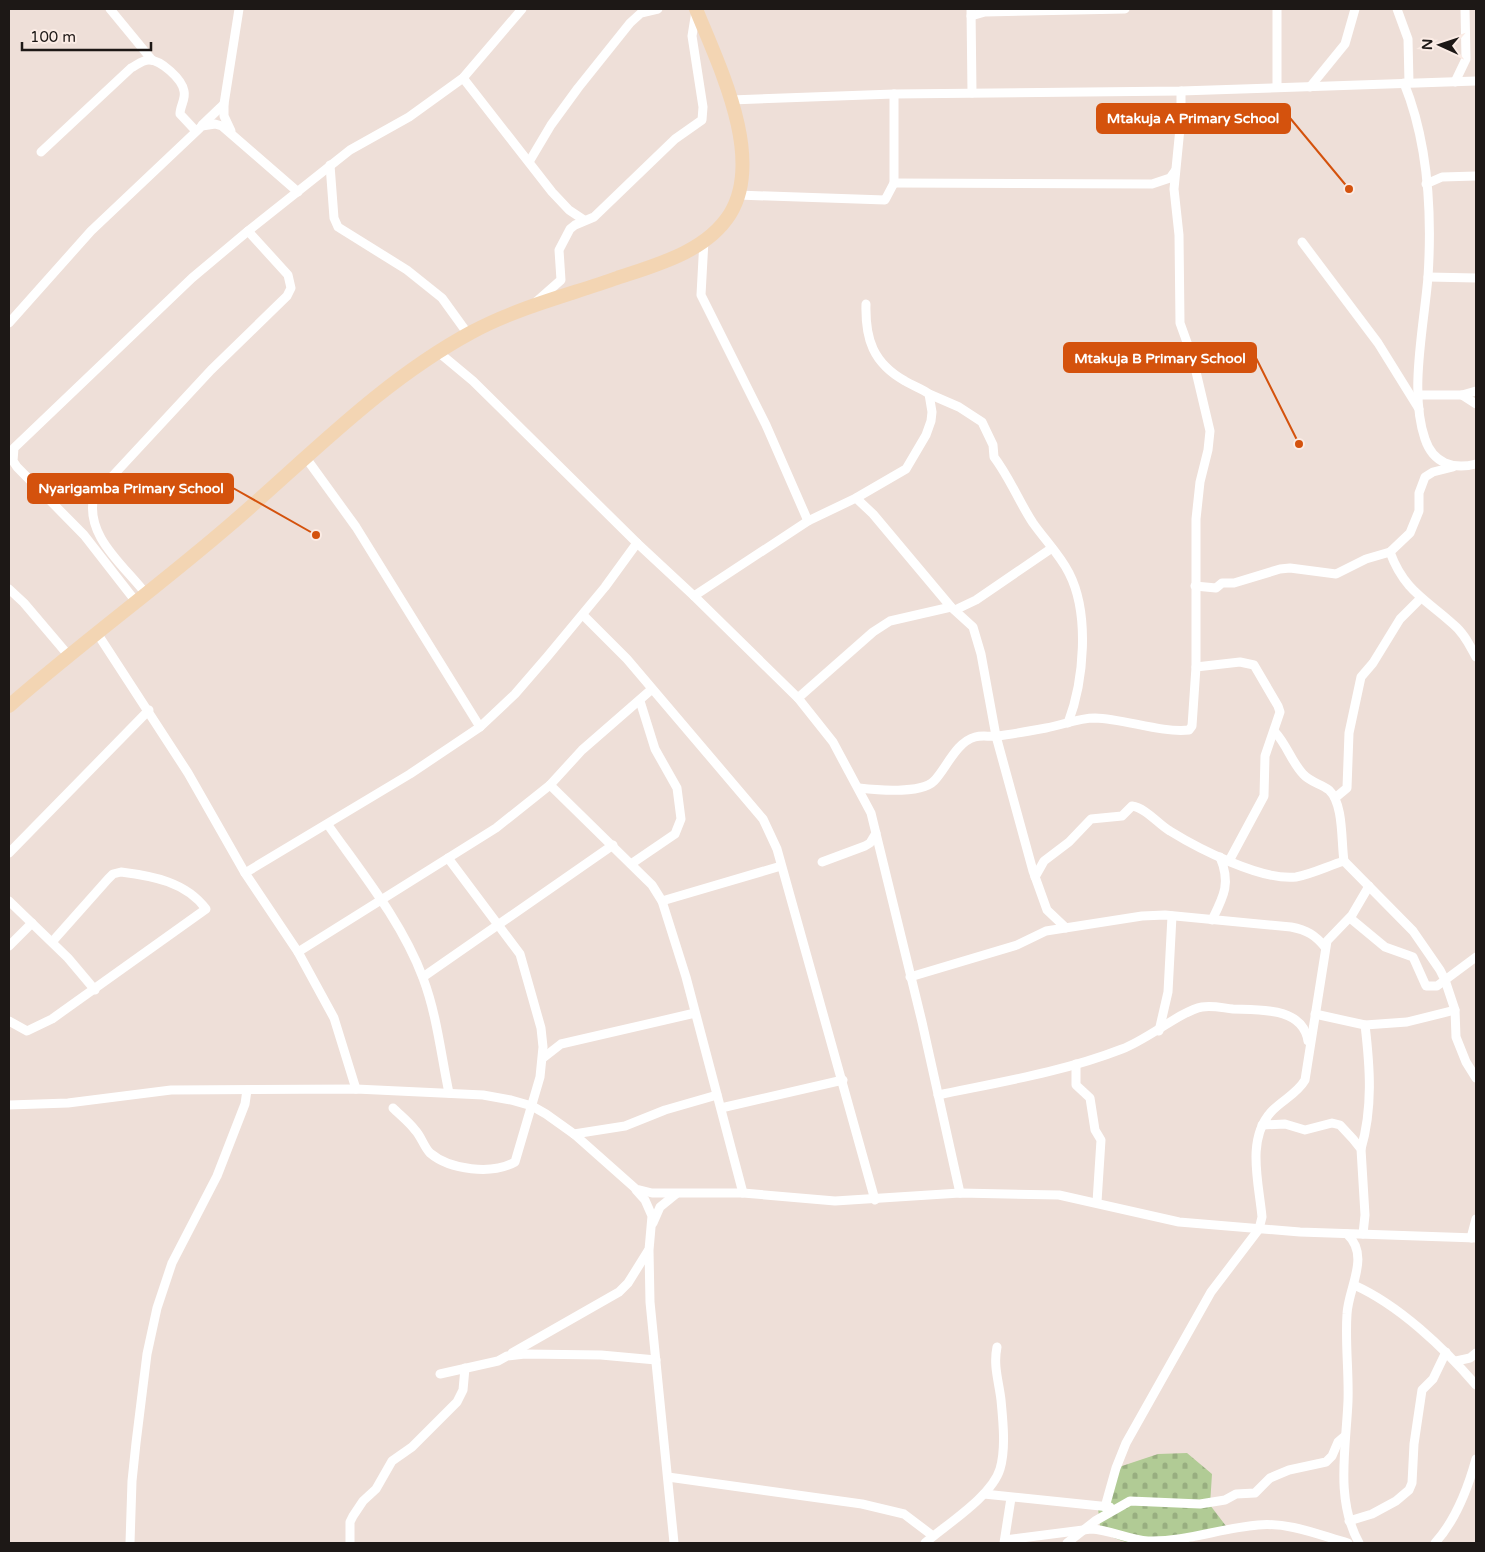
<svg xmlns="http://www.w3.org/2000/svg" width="1485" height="1552" font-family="'Varela Round',sans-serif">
<defs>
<pattern id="cemetery-stones" width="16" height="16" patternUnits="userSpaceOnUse" patternTransform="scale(1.25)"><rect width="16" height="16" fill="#b1cb95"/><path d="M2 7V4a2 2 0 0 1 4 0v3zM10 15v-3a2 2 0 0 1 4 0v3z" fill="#98ae80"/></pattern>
</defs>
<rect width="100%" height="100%" fill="#eedfd8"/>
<path fill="url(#cemetery-stones)" d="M 1187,1453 L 1212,1474 L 1210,1505 L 1226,1526 C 1201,1546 1161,1546 1131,1543 C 1122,1542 1113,1537 1104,1534 L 1100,1527 L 1098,1508 L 1107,1497 L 1116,1468 L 1158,1454 Z"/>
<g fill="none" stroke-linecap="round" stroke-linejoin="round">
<g stroke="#fff" stroke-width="9">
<path d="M 110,9 L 152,60"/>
<path d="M 971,9 L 972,93"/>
<path d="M 1277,9 L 1277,87"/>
<path d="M 1397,9 L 1408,39 L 1409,83"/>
<path d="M 971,16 L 985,12 L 1125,9"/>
<path d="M 463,78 L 552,192 L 569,210 L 584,220"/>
<path d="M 1455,82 L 1466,59 L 1465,9"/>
<path d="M 1404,83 C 1428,142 1432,214 1428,277 C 1424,326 1409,393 1425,439 C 1433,463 1453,470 1476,464"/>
<path d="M 1310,87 L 1345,44 L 1355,9"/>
<path d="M 731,100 L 894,94 L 1181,91 L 1476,81"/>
<path d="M 202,125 L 224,104"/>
<path d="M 231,131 L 224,116 L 224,104 L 239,9"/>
<path d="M 41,152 L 131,68 C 137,65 142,60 149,60 C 161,60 182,79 184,91 C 186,99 180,106 180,114 L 195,130"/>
<path d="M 529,162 L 551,125 L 578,88 L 630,23 L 641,13 L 658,9"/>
<path d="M 330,165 L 334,218 L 338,227 L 407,270 L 442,298 L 468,334"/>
<path d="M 894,183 L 1152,184 L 1170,178 L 1175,171"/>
<path d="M 1426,184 L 1442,177 L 1476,176"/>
<path d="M 738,195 L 885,200 L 894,183 L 894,94"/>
<path d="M 704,240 L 701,295 L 766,425 L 808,521"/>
<path d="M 1302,242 L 1378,343 L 1419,409"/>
<path d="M 1428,277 L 1476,278"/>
<path d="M 536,302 L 561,280 L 559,250 L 570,229 L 575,225 L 594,217 L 675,139 L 702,120 L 703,107 L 692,36 L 696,11"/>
<path d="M 9,323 L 91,231 L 202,126 L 215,124 L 222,126 L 298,192"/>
<path d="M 437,351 L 473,381 L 637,543 L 694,596 L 798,698 L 833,742 L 871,813 L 922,1022 L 960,1193"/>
<path d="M 929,394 L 959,407 L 982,422 L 993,445 L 994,457 C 1010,478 1019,502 1033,523 C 1045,540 1060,555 1069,573 C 1090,614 1084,681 1068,723"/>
<path d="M 1419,395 L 1462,395 L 1476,391"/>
<path d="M 1462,395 L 1476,404"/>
<path d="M 306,458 L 356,527 L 480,727"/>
<path d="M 856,498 L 873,514 L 951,607 L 973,627 L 981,654 L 996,736 L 1033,871 L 1047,910 L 1066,928"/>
<path d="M 1390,552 C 1404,591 1427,600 1454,625 C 1464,633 1470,646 1476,657"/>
<path d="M 1195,586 L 1216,588 L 1222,583 L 1234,583 L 1280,569 L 1290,568 L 1336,574 L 1366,559 L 1390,552 L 1410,533 L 1419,511 L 1419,493 L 1425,477 L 1433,472 L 1453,467"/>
<path d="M 9,589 L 24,603 L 69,656"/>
<path d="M 146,594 C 125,566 84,536 94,496 L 211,370 L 287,296 L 291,288 L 288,275 L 248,231"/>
<path d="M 694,596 L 808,521 L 856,498 L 906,469 L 926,435 L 931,421 L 932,412 L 929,394 C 921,388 913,386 905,381 C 873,363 865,339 866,304"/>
<path d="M 137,603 L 84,535 L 17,467 L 13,461 L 14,448 L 192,278 L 248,231 L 350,150 L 409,117 L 463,78 L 522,9"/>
<path d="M 955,610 L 976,600 L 1052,548"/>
<path d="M 583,615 L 627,659 L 763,819 L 777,849 L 875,1200"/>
<path d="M 97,633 L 188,773 L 245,873 L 298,952 L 334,1018 L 356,1089"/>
<path d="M 1196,667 L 1240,662 L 1254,665 L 1278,706 L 1280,712 L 1265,756 L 1264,796 L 1229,861"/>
<path d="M 798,698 L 873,632 L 890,621 L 951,607"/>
<path d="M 1275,732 C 1287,745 1291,761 1303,774 C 1310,782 1321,784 1329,790 C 1344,804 1341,842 1344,861"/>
<path d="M 550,785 L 652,885 L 662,901 L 686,977 L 743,1193"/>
<path d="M 859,788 C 876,790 921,794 934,781 C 946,769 956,742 975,737 C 982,735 990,737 997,736 C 1014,734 1030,731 1046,728 C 1063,725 1078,718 1095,718 C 1125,719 1161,733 1189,730 L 1192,726 L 1196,667 L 1196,519 L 1200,482 L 1208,450 L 1210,431 L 1193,359 L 1180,323 L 1179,235 L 1174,189 L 1181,118 L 1181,91"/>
<path d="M 1335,798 L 1347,788 L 1349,733 L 1361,677 L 1373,663 L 1400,619 L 1420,599"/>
<path d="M 328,825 C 362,873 402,922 423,978 C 437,1015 441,1055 449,1093"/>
<path d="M 9,853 L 149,710"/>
<path d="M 822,862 L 865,846 L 870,843 L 876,833"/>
<path d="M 631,864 L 675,834 L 681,819 L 677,788 L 655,749 L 640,701"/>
<path d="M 245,873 L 410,774 L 480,727 L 515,694 L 547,657 L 605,587 L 637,543"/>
<path d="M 1035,877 L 1044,861 L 1069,842 L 1091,819 L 1122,816 L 1132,806 C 1146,808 1158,824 1170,831 C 1199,849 1262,881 1296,877 C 1312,874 1328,866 1344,861 L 1413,931 L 1440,970 L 1445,980 L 1455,1010 L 1456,1037 L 1466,1062 L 1476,1078"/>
<path d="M 9,901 L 68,958 L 95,990"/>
<path d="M 662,901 L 781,866"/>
<path d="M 1350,918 L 1385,947 L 1413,957 L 1426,986 L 1437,986 L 1476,957"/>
<path d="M 1212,920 C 1224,896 1231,883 1220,857"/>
<path d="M 9,946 L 32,923"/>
<path d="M 298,952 L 496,828 L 550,785 L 582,750 L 652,689"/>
<path d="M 423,977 L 613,845"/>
<path d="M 910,977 L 1017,945 L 1046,931 L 1142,916 L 1165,915 L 1291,927 C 1307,930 1315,935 1325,947"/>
<path d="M 1315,1014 L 1365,1025 L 1407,1022 L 1455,1010"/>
<path d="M 9,1021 L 27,1031 L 52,1019 L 206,909 C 186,882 153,876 121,872 L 113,874 L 108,879 L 52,942"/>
<path d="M 1159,1031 L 1168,992 L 1172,916"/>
<path d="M 543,1058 L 561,1044 L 695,1013"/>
<path d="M 1076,1064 L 1076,1085 L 1090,1098 L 1095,1130 L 1101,1140 L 1097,1202"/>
<path d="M 938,1095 C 1000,1082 1063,1072 1122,1049 C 1147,1040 1181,1011 1202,1007 C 1212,1005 1223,1008 1233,1009 C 1260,1010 1303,1007 1308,1041"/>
<path d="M 9,1105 L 68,1103 L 171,1090 L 356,1089 L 483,1095 L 511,1100 L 532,1106 L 546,1114 L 574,1134 L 636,1189 L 652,1193 L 743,1193 L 835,1201 L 960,1193 L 1059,1195 L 1179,1222 L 1300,1232 L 1476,1238"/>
<path d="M 393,1108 C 400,1115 409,1122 415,1130 C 421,1136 424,1147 430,1153 C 450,1170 492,1175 515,1162 L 540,1077 L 543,1047 L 541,1028 L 520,954 L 448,858"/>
<path d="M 721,1108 L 843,1080"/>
<path d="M 1262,1125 L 1285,1124 L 1305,1130 L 1332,1123 L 1340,1125 L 1353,1139 L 1361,1149 L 1365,1215 L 1363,1234"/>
<path d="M 574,1134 L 625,1126 L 665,1110 L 717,1095"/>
<path d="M 1361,1149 C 1373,1108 1370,1067 1365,1025"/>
<path d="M 636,1190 L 645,1200 L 652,1216 L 649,1250 L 650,1302 L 674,1543"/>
<path d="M 653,1223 L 660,1207 L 676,1194"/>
<path d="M 1347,1234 C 1371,1256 1348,1288 1347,1314 C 1345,1343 1349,1372 1348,1401 C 1346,1449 1335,1499 1359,1543"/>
<path d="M 1471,1238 L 1476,1219"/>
<path d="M 1354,1285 C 1399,1305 1444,1348 1476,1385"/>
<path d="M 512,1353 L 619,1292 L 628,1283 L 648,1251"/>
<path d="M 1456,1361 L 1470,1358 L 1476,1353"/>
<path d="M 440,1374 L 498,1361 L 507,1356 L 525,1354 L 601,1355 L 656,1360"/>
<path d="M 668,1477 L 862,1504 L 904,1514 L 933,1536"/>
<path d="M 984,1494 L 1110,1507"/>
<path d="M 1105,1507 L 1116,1468 L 1126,1443 L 1211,1292 L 1259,1229 L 1262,1217 C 1259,1183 1246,1140 1271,1112 C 1282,1100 1297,1094 1305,1080 L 1327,941 L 1352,915 L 1369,886"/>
<path d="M 1349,1521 L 1372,1514 L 1396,1501 L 1409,1490 L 1412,1483 L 1414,1444 L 1422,1390 L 1433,1379 L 1446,1352"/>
<path d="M 1005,1540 L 1091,1529 C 1111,1530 1129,1540 1148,1541 C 1186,1542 1221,1528 1258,1525 C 1289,1522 1319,1535 1348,1543"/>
<path d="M 130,1543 L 132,1481 L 136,1443 L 147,1354 L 157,1308 L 172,1263 L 217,1176 L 245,1104 L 247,1090"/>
<path d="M 350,1543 L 350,1522 L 353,1516 L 363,1501 L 376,1489 L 392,1461 L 412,1447 L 457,1402 L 463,1390 L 465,1368"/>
<path d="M 925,1543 C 947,1524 992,1496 1000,1469 C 1006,1449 1003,1421 1001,1400 C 999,1382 993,1366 997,1347"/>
<path d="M 1004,1543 L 1011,1498"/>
<path d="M 1067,1543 L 1095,1521 L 1130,1501 L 1200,1504 L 1225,1500 L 1236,1494 L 1255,1493 L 1270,1478 L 1277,1475 L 1289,1470 L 1326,1462 L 1332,1456 L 1338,1442 L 1345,1436"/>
<path d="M 1435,1543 C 1456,1520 1468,1488 1476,1459"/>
</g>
<path stroke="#f3d5b3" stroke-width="14" d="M 9,706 C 81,643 158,587 231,524 C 309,457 381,381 472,332 C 516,308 569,295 617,278 C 656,265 706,252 730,214 C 765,157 718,64 696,9"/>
</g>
<path fill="none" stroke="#d4520d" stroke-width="2" d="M1349 189L1290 118M1299 444L1256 358M316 535L233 488"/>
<g fill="#d4520d" stroke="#fbece5" stroke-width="2">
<circle cx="1349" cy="189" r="5"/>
<circle cx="1299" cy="444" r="5"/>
<circle cx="316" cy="535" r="5"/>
</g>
<g fill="#d4520d" stroke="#d4520d" stroke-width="2">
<rect x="1097" y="104" width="193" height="29" rx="5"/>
<rect x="1064" y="343" width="192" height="29" rx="5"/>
<rect x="28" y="474" width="205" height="29" rx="5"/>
</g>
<g font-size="14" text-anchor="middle" font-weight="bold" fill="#fff">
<text x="1193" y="123">Mtakuja A Primary School</text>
<text x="1160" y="363">Mtakuja B Primary School</text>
<text x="131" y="493">Nyarigamba Primary School</text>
</g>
<rect width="1485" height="1552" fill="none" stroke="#1d1816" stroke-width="20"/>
<g transform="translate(1440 45) rotate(273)" stroke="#fbece5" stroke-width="4" paint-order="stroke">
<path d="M0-4L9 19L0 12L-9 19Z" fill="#1d1816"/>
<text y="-8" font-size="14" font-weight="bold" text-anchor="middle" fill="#1d1816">N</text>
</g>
<path d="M22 42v8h129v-8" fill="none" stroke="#1d1816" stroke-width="2.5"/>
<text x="30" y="42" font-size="15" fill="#1d1816" stroke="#fbece5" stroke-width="4" paint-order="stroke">100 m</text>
</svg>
